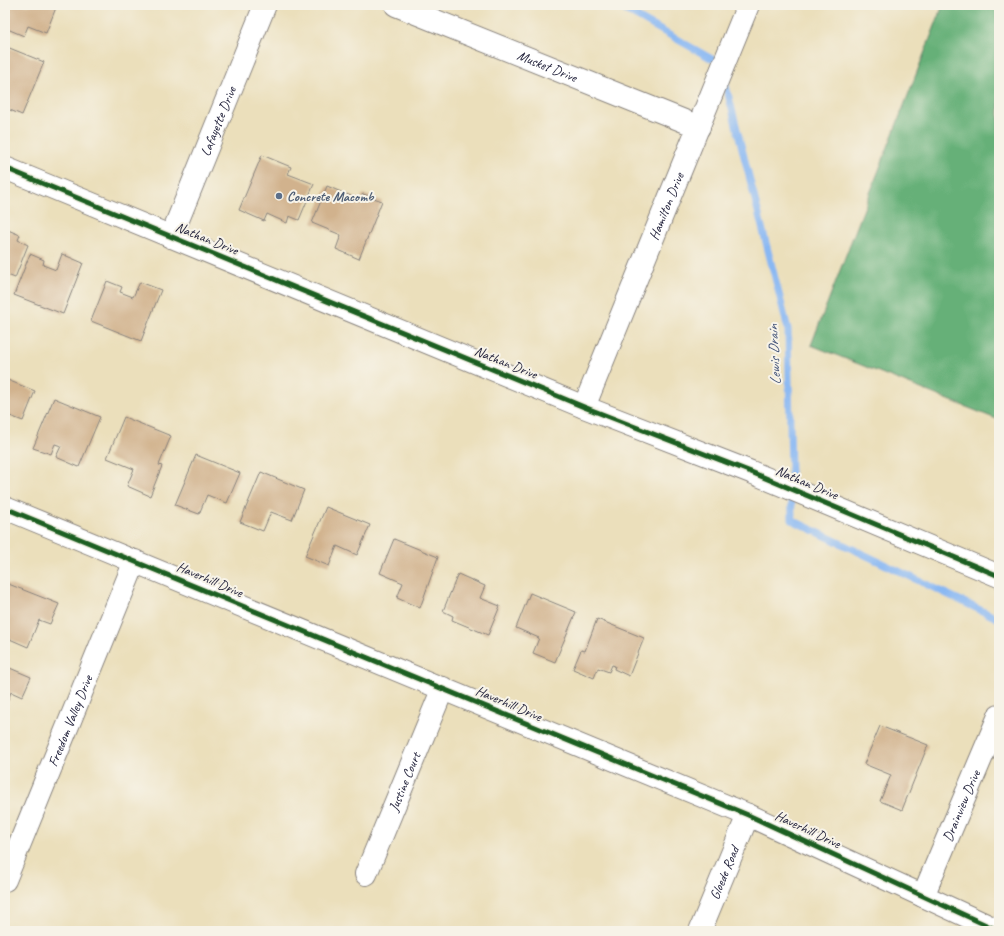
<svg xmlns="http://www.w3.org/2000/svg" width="1004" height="936" font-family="Caveat,sans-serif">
<rect width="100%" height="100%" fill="#f7f3e8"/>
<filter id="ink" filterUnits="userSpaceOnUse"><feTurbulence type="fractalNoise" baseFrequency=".025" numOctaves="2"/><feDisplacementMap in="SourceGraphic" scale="8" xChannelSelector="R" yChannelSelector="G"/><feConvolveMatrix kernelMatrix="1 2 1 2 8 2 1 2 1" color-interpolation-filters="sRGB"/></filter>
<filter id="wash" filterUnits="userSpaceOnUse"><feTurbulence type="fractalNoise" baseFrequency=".012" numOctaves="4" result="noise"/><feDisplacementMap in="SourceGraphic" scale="16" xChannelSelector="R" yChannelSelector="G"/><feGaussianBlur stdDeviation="0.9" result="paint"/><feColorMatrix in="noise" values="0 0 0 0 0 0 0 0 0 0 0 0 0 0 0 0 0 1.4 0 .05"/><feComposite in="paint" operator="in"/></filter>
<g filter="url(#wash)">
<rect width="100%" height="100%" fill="#ebdfbb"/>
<path fill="#66b078" stroke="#44695a" d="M 943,5 L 999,5 L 999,420 L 811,345 Z"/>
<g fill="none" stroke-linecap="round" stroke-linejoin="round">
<g stroke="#89b8f3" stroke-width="7">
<path d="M 616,5 L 721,64"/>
<path d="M 724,78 L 788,329 L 792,520 L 999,619"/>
</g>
</g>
<g id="blocks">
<g fill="#d1b28d">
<path d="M 5,5 L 57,5 L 46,33 L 28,26 L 24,36 L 5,28 Z"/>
<path d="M 7,47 L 44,62 L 22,115 L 5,108 L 5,51 Z"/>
<path d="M 262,155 L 291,167 L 288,174 L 314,184 L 299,220 L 289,216 L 287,223 L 267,214 L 264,221 L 239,210 Z"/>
<path d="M 327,186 L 360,200 L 363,194 L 382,201 L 359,259 L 336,249 L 341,235 L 312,223 Z"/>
<path d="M 8,230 L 20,235 L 18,240 L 28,245 L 15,278 L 5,274 L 5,233 L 7,234 Z"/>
<path d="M 30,254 L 44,260 L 43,265 L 56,270 L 62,254 L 83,263 L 63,314 L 14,295 Z"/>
<path d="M 107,281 L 122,287 L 120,292 L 133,297 L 140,282 L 161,290 L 141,341 L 91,321 Z"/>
<path d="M 5,379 L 35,391 L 23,421 L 5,414 Z"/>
<path d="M 54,398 L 100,417 L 79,467 L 56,457 L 61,446 L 55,444 L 51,454 L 33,448 Z"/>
<path d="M 124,417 L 171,436 L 159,465 L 162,466 L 150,496 L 127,486 L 134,469 L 107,458 Z"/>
<path d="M 196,455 L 240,473 L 227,503 L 207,495 L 199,514 L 175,505 Z"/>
<path d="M 261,472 L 304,490 L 292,520 L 271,512 L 263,531 L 240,522 Z"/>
<path d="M 326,507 L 370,525 L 357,555 L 337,546 L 329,566 L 305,556 Z"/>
<path d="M 394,539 L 438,557 L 420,608 L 397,598 L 403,583 L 380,573 Z"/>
<path d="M 458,574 L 485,586 L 480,598 L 500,606 L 488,635 L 452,620 L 453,616 L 443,611 Z"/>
<path d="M 6,583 L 59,604 L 50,624 L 39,620 L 28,647 L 5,637 Z"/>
<path d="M 530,593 L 576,612 L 555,662 L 533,653 L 539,638 L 516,628 Z"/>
<path d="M 597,619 L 644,638 L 629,676 L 614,669 L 615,666 L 612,665 L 609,672 L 598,668 L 594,678 L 573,669 L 581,650 L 585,651 Z"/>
<path d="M 5,666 L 31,677 L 22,697 L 11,692 L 5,708 Z"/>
<path d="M 880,726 L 928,745 L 902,810 L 880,801 L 891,775 L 864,764 Z"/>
</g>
</g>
</g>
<g filter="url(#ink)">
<use href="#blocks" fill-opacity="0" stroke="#86807b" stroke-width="1"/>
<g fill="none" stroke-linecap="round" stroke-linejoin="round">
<g stroke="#86807b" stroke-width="24">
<g id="minor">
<path id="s1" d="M 396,5 L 699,127"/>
<path d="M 5,168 L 584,407 L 751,472 L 999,576"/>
<path id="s2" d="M 171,237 L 265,5"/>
<path id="s3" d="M 584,407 L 748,5"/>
<path d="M 5,508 L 748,815 L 999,931"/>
<path id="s4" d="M 366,874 L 443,688"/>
<path id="s5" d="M 5,880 L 135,561"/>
<path id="s6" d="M 923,896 L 999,716"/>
<path id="s7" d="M 700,931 L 748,815"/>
</g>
</g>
<use href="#minor" stroke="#fff" stroke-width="22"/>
<g stroke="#f7f3e8" stroke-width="8">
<g id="cycleway">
<path d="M 5,168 L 584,407 L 751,472 L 999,576"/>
<path d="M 5,508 L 748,815 L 999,931"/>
</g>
</g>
<use href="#cycleway" stroke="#1b5e20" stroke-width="5"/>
</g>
</g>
<circle fill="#5c6f8a" stroke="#f7f3e8" stroke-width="1.5" cx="279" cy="196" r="4"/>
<g text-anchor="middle" stroke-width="4" stroke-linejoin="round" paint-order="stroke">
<g font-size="14" fill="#22223b" stroke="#f7f3e8">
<text dy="5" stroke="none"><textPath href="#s1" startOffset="163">Musket Drive</textPath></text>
<text dy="5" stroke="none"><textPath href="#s2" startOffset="125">Lafayette Drive</textPath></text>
<text dy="5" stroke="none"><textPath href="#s3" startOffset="217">Hamilton Drive</textPath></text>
<text transform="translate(207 238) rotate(22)" y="5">Nathan Drive</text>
<text transform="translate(506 362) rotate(22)" y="5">Nathan Drive</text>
<text transform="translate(807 482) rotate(23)" y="5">Nathan Drive</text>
<text transform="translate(210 579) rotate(23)" y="5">Haverhill Drive</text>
<text transform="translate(509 703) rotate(23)" y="5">Haverhill Drive</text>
<text dy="5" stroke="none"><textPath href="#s5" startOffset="172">Freedom Valley Drive</textPath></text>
<text dy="5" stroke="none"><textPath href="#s4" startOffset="100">Justine Court</textPath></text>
<text dy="5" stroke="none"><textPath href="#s6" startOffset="98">Drainview Drive</textPath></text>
<text transform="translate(808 829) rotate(25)" y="5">Haverhill Drive</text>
<text dy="5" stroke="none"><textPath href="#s7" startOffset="63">Gloede Road</textPath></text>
</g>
<g font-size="14" font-weight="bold" fill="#4e5e75" stroke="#f7f3e8" text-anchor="start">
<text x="287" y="201">Concrete Macomb</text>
</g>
<g font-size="15" font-style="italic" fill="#46567b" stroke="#f7f3e8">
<text transform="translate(774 355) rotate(-93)" y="5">Lewis Drain</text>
</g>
</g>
<rect width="1004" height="936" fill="none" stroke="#f7f3e8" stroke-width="20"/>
</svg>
